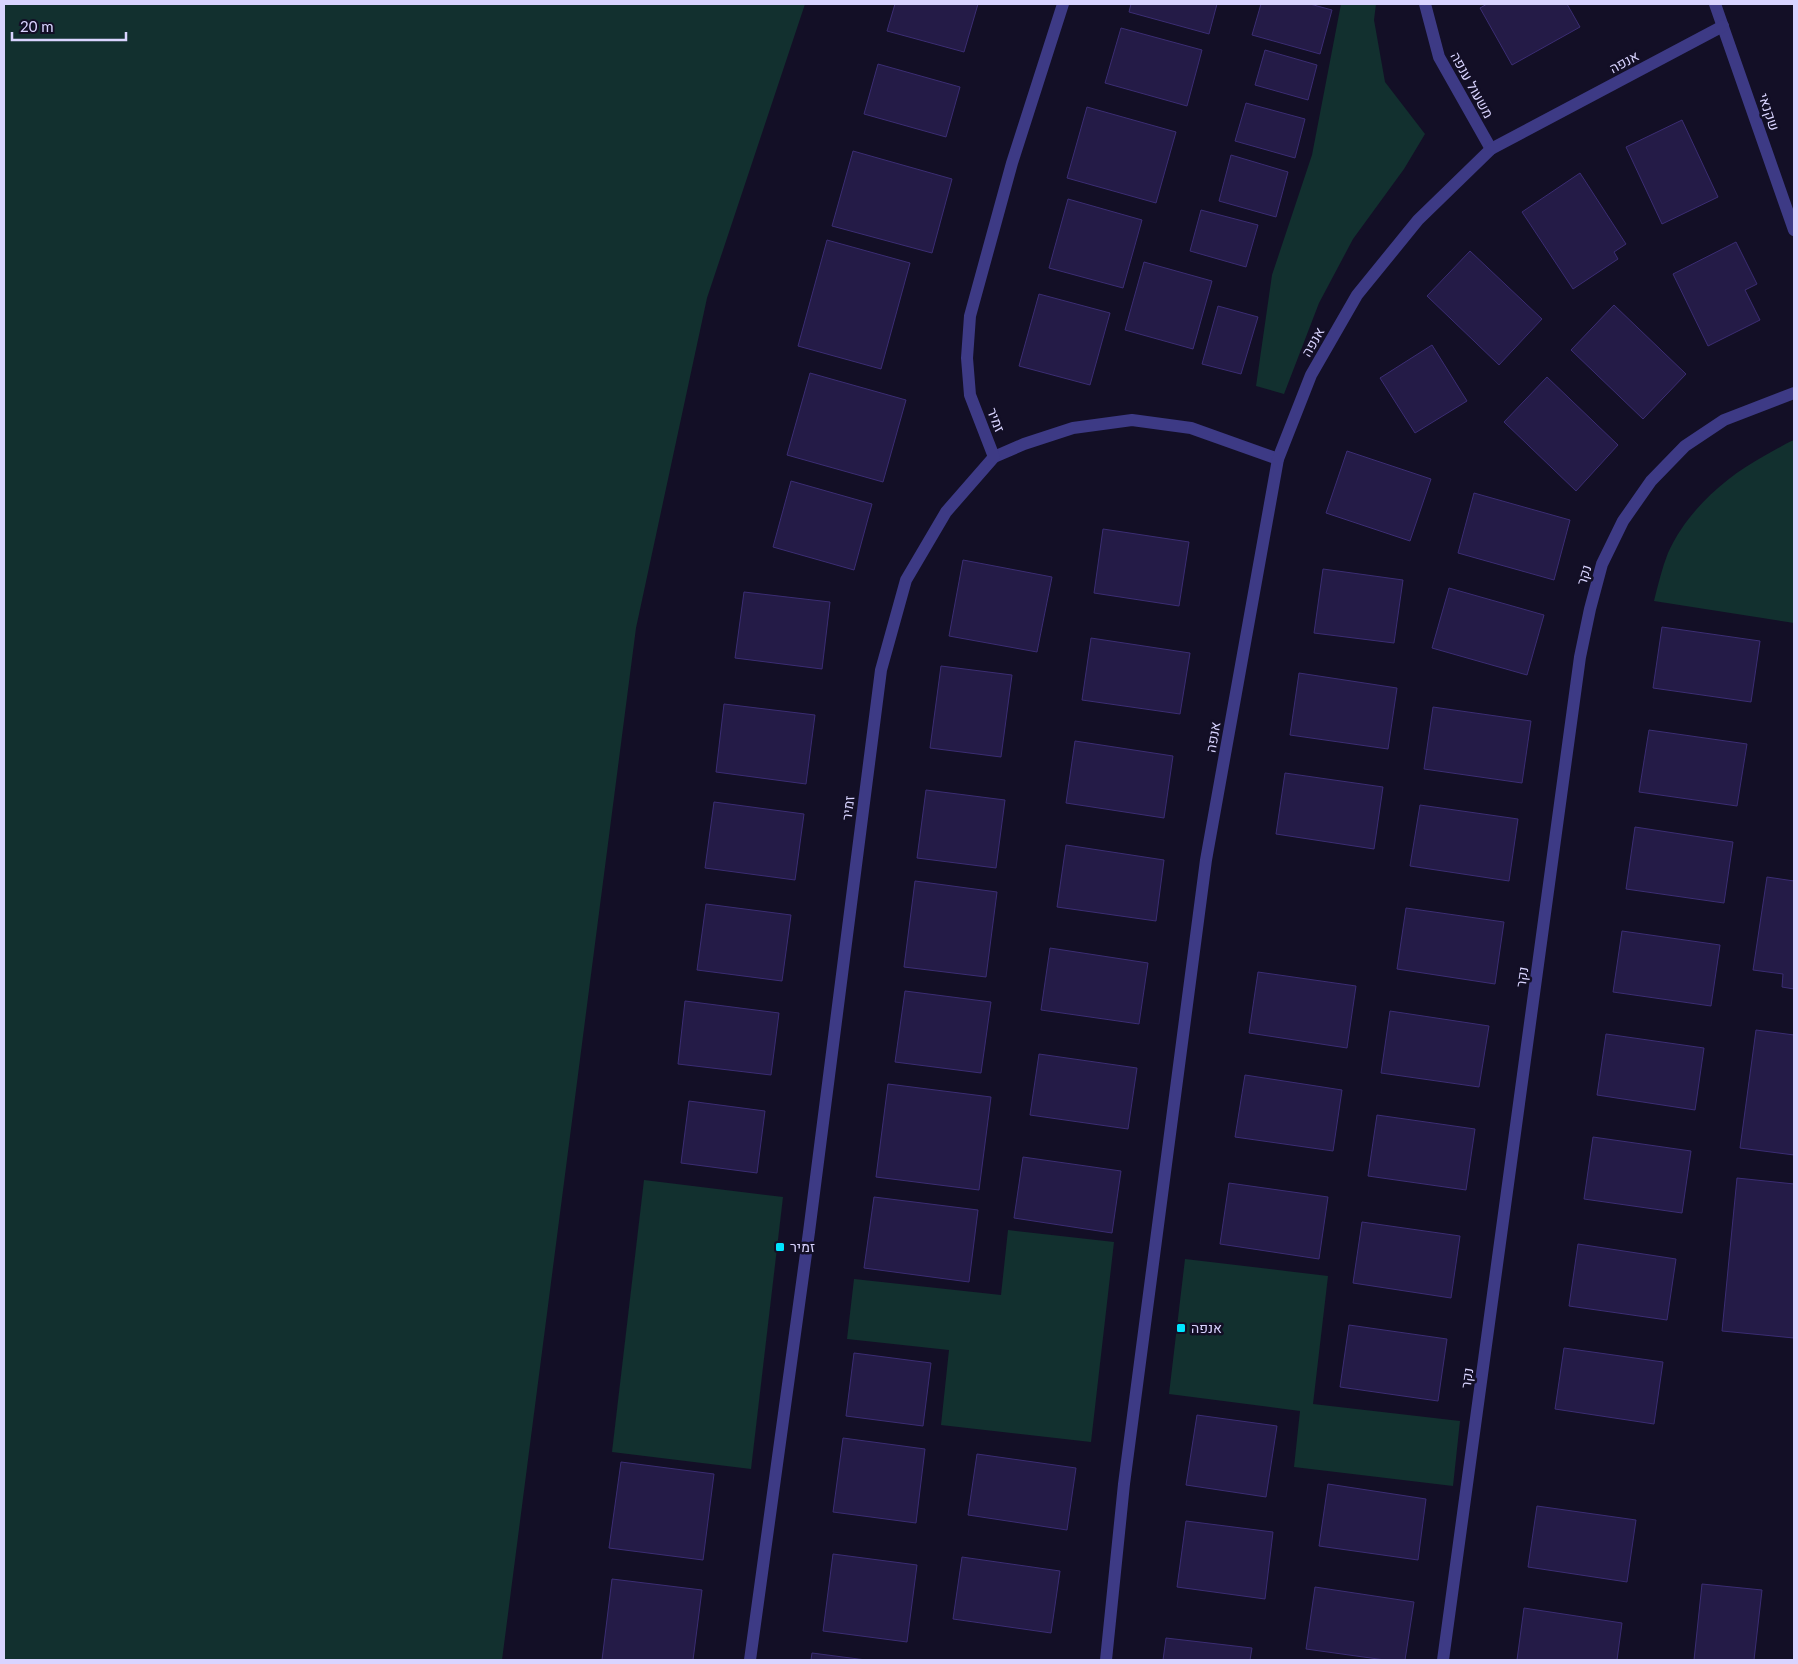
<svg xmlns="http://www.w3.org/2000/svg" width="1798" height="1664" font-family="Lato,Heebo,sans-serif">
<rect width="100%" height="100%" fill="#130f26"/>
<g fill="#12302f">
<path d="M 4,4 L 805,4 L 707,298 L 636,628 L 502,1660 L 4,1660 Z"/>
<path d="M 1341,4 L 1376,4 L 1374,20 L 1385,82 L 1425,134 L 1404,169 L 1353,239 L 1319,303 L 1284,394 L 1256,386 L 1272,275 L 1312,155 Z"/>
<path d="M 1794,440 L 1794,623 L 1654,601 C 1658,585 1662,568 1668,553 C 1687,511 1724,478 1764,456 C 1774,451 1784,444 1794,440 Z"/>
<path d="M 644,1180 L 783,1197 L 751,1469 L 612,1452 Z"/>
<path d="M 1008,1230 L 1114,1242 L 1091,1442 L 941,1425 L 949,1350 L 847,1339 L 854,1279 L 1001,1295 Z"/>
<path d="M 1185,1259 L 1328,1276 L 1313,1404 L 1460,1421 L 1453,1486 L 1294,1467 L 1300,1411 L 1169,1394 Z"/>
</g>
<g fill="#241b47" stroke="#3b2d73">
<path d="M 895,4 L 978,4 L 964,52 L 887,31 Z"/>
<path d="M 1131,4 L 1217,4 L 1209,34 L 1129,12 Z"/>
<path d="M 1261,4 L 1310,4 L 1332,10 L 1320,54 L 1252,35 Z"/>
<path d="M 1487,4 L 1567,4 L 1580,27 L 1512,65 L 1480,8 Z"/>
<path d="M 1121,28 L 1202,50 L 1187,106 L 1105,83 Z"/>
<path d="M 1265,50 L 1317,65 L 1308,100 L 1255,85 Z"/>
<path d="M 878,64 L 960,87 L 946,137 L 864,114 Z"/>
<path d="M 1246,103 L 1305,119 L 1295,158 L 1235,141 Z"/>
<path d="M 1087,107 L 1176,132 L 1156,203 L 1067,178 Z"/>
<path d="M 1682,120 L 1718,197 L 1662,224 L 1626,147 Z"/>
<path d="M 853,151 L 952,179 L 932,253 L 832,226 Z"/>
<path d="M 1231,155 L 1288,172 L 1276,217 L 1219,201 Z"/>
<path d="M 1580,173 L 1626,244 L 1614,252 L 1618,259 L 1573,289 L 1522,212 Z"/>
<path d="M 1068,199 L 1142,220 L 1123,288 L 1049,268 Z"/>
<path d="M 1201,210 L 1258,225 L 1246,267 L 1190,251 Z"/>
<path d="M 827,240 L 910,263 L 881,369 L 798,346 Z"/>
<path d="M 1736,242 L 1757,284 L 1745,290 L 1760,320 L 1708,346 L 1673,274 Z"/>
<path d="M 1470,251 L 1542,319 L 1499,365 L 1427,296 Z"/>
<path d="M 1144,262 L 1212,281 L 1193,349 L 1125,330 Z"/>
<path d="M 1039,294 L 1110,313 L 1090,385 L 1019,366 Z"/>
<path d="M 1614,305 L 1686,374 L 1643,419 L 1571,350 Z"/>
<path d="M 1218,306 L 1258,317 L 1241,374 L 1202,364 Z"/>
<path d="M 1432,345 L 1467,401 L 1415,433 L 1380,378 Z"/>
<path d="M 810,373 L 906,400 L 883,482 L 787,455 Z"/>
<path d="M 1547,377 L 1618,445 L 1576,491 L 1504,422 Z"/>
<path d="M 1347,451 L 1431,479 L 1410,541 L 1326,513 Z"/>
<path d="M 791,481 L 872,504 L 854,570 L 773,547 Z"/>
<path d="M 1474,493 L 1570,520 L 1554,580 L 1458,553 Z"/>
<path d="M 1103,529 L 1189,542 L 1179,606 L 1094,593 Z"/>
<path d="M 963,560 L 1052,577 L 1037,652 L 949,636 Z"/>
<path d="M 1323,569 L 1403,580 L 1394,643 L 1314,633 Z"/>
<path d="M 1449,588 L 1544,615 L 1527,675 L 1432,648 Z"/>
<path d="M 744,592 L 830,602 L 822,669 L 735,658 Z"/>
<path d="M 1662,627 L 1760,641 L 1751,702 L 1653,688 Z"/>
<path d="M 1091,638 L 1190,653 L 1180,714 L 1082,700 Z"/>
<path d="M 941,666 L 1012,675 L 1001,757 L 930,748 Z"/>
<path d="M 1299,673 L 1397,688 L 1388,749 L 1290,735 Z"/>
<path d="M 724,704 L 815,715 L 806,784 L 716,772 Z"/>
<path d="M 1433,707 L 1531,721 L 1522,783 L 1424,769 Z"/>
<path d="M 1649,730 L 1747,744 L 1737,806 L 1639,792 Z"/>
<path d="M 1075,741 L 1173,756 L 1164,818 L 1066,803 Z"/>
<path d="M 1285,773 L 1383,787 L 1374,849 L 1276,834 Z"/>
<path d="M 926,790 L 1005,800 L 996,868 L 917,858 Z"/>
<path d="M 714,802 L 804,814 L 795,880 L 705,868 Z"/>
<path d="M 1420,805 L 1518,819 L 1509,881 L 1410,866 Z"/>
<path d="M 1635,827 L 1733,842 L 1724,903 L 1626,889 Z"/>
<path d="M 1066,845 L 1164,860 L 1156,921 L 1057,907 Z"/>
<path d="M 1767,877 L 1794,881 L 1794,989 L 1782,987 L 1783,974 L 1753,970 Z"/>
<path d="M 915,881 L 997,892 L 986,977 L 904,967 Z"/>
<path d="M 706,904 L 791,915 L 782,981 L 697,970 Z"/>
<path d="M 1406,908 L 1504,922 L 1495,984 L 1397,969 Z"/>
<path d="M 1622,931 L 1720,945 L 1711,1006 L 1613,992 Z"/>
<path d="M 1050,948 L 1148,963 L 1139,1024 L 1041,1010 Z"/>
<path d="M 1258,972 L 1356,986 L 1347,1048 L 1249,1033 Z"/>
<path d="M 905,991 L 991,1002 L 981,1073 L 895,1062 Z"/>
<path d="M 685,1001 L 779,1013 L 771,1075 L 678,1064 Z"/>
<path d="M 1390,1011 L 1489,1026 L 1479,1087 L 1381,1073 Z"/>
<path d="M 1756,1030 L 1794,1035 L 1794,1155 L 1740,1148 Z"/>
<path d="M 1606,1034 L 1704,1048 L 1695,1110 L 1597,1095 Z"/>
<path d="M 1039,1054 L 1137,1068 L 1128,1129 L 1030,1115 Z"/>
<path d="M 1245,1075 L 1342,1090 L 1333,1151 L 1235,1137 Z"/>
<path d="M 888,1084 L 991,1097 L 979,1190 L 876,1177 Z"/>
<path d="M 689,1101 L 765,1111 L 757,1173 L 681,1163 Z"/>
<path d="M 1377,1115 L 1475,1129 L 1466,1190 L 1368,1176 Z"/>
<path d="M 1593,1137 L 1691,1151 L 1682,1213 L 1584,1199 Z"/>
<path d="M 1023,1157 L 1121,1171 L 1112,1233 L 1014,1218 Z"/>
<path d="M 1737,1178 L 1794,1184 L 1794,1338 L 1722,1331 Z"/>
<path d="M 1229,1183 L 1328,1197 L 1319,1259 L 1220,1244 Z"/>
<path d="M 874,1197 L 978,1210 L 969,1282 L 864,1268 Z"/>
<path d="M 1362,1222 L 1460,1236 L 1451,1298 L 1353,1283 Z"/>
<path d="M 1578,1244 L 1676,1259 L 1667,1320 L 1569,1306 Z"/>
<path d="M 1349,1325 L 1447,1339 L 1438,1401 L 1340,1387 Z"/>
<path d="M 1564,1348 L 1663,1362 L 1654,1424 L 1555,1409 Z"/>
<path d="M 854,1353 L 931,1363 L 923,1426 L 846,1416 Z"/>
<path d="M 1197,1415 L 1277,1426 L 1266,1497 L 1186,1485 Z"/>
<path d="M 843,1438 L 925,1449 L 916,1523 L 833,1512 Z"/>
<path d="M 977,1454 L 1076,1468 L 1067,1530 L 968,1515 Z"/>
<path d="M 621,1462 L 714,1474 L 703,1560 L 609,1548 Z"/>
<path d="M 1328,1484 L 1426,1499 L 1418,1560 L 1319,1546 Z"/>
<path d="M 1537,1506 L 1636,1520 L 1627,1582 L 1528,1567 Z"/>
<path d="M 1186,1521 L 1273,1532 L 1265,1599 L 1177,1587 Z"/>
<path d="M 833,1554 L 917,1565 L 907,1642 L 823,1631 Z"/>
<path d="M 962,1557 L 1060,1571 L 1051,1633 L 953,1619 Z"/>
<path d="M 612,1579 L 702,1590 L 693,1660 L 602,1660 Z"/>
<path d="M 1702,1584 L 1762,1590 L 1754,1660 L 1694,1660 Z"/>
<path d="M 1315,1587 L 1414,1602 L 1405,1660 L 1385,1660 L 1306,1649 Z"/>
<path d="M 1524,1608 L 1622,1623 L 1617,1660 L 1517,1660 Z"/>
<path d="M 1166,1638 L 1252,1648 L 1250,1660 L 1163,1660 Z"/>
<path d="M 812,1653 L 866,1660 L 811,1660 Z"/>
</g>
<g fill="none" stroke-linecap="round" stroke-linejoin="round">
<g stroke="#3d3a85" stroke-width="12">
<path d="M 1425,4 L 1439,57 L 1491,149"/>
<path d="M 1715,4 L 1794,230"/>
<path d="M 994,457 L 1024,444 L 1073,428 L 1132,420 L 1191,428 L 1278,459"/>
<path d="M 750,1660 L 809,1232 L 881,670 L 906,580 L 946,512 L 994,457 L 970,395 L 967,358 L 970,316 L 1012,163 L 1063,4"/>
<path d="M 1106,1660 L 1124,1484 L 1206,860 L 1278,459 L 1311,375 L 1357,295 L 1418,220 L 1491,149 L 1723,26"/>
<path d="M 1443,1660 L 1580,657 L 1590,609 L 1602,564 L 1623,521 L 1651,481 L 1685,446 L 1724,420 L 1794,393"/>
</g>
</g>
<g fill="#00e5ff" stroke="#130f26" stroke-width="2">
<rect x="775" y="1242" width="10" height="10" rx="2.5"/>
<rect x="1176" y="1323" width="10" height="10" rx="2.5"/>
</g>
<g text-anchor="middle" stroke-width="5" stroke-linejoin="round" paint-order="stroke">
<g font-size="14" fill="#d9d4ff" stroke="#130f26">
<text transform="translate(1624 62) rotate(-28)" y="5">אנפה</text>
<text transform="translate(1472 85) rotate(61)" y="5">משעול ענפה</text>
<text transform="translate(1769 112) rotate(71)" y="5">שקנאי</text>
<text transform="translate(1313 342) rotate(-60)" y="5">אנפה</text>
<text transform="translate(996 420) rotate(69)" y="5">זמיר</text>
<text transform="translate(1584 575) rotate(-73)" y="5">נקר</text>
<text transform="translate(1213 737) rotate(-80)" y="5">אנפה</text>
<text transform="translate(848 808) rotate(-83)" y="5">זמיר</text>
<text transform="translate(1522 977) rotate(-82)" y="5">נקר</text>
<text transform="translate(1467 1378) rotate(-82)" y="5">נקר</text>
</g>
<g font-size="14" fill="#d9d4ff" stroke="#130f26" text-anchor="start">
<text x="790" y="1252">זמיר</text>
<text x="1191" y="1333">אנפה</text>
</g>
</g>
<rect width="1798" height="1664" fill="none" stroke="#d9d4ff" stroke-width="10"/>
<path d="M12 32v8h114v-8" fill="none" stroke="#d9d4ff" stroke-width="2.5"/>
<text x="20" y="32" font-size="15" fill="#d9d4ff" stroke="#130f26" stroke-width="4" paint-order="stroke">20 m</text>
</svg>
